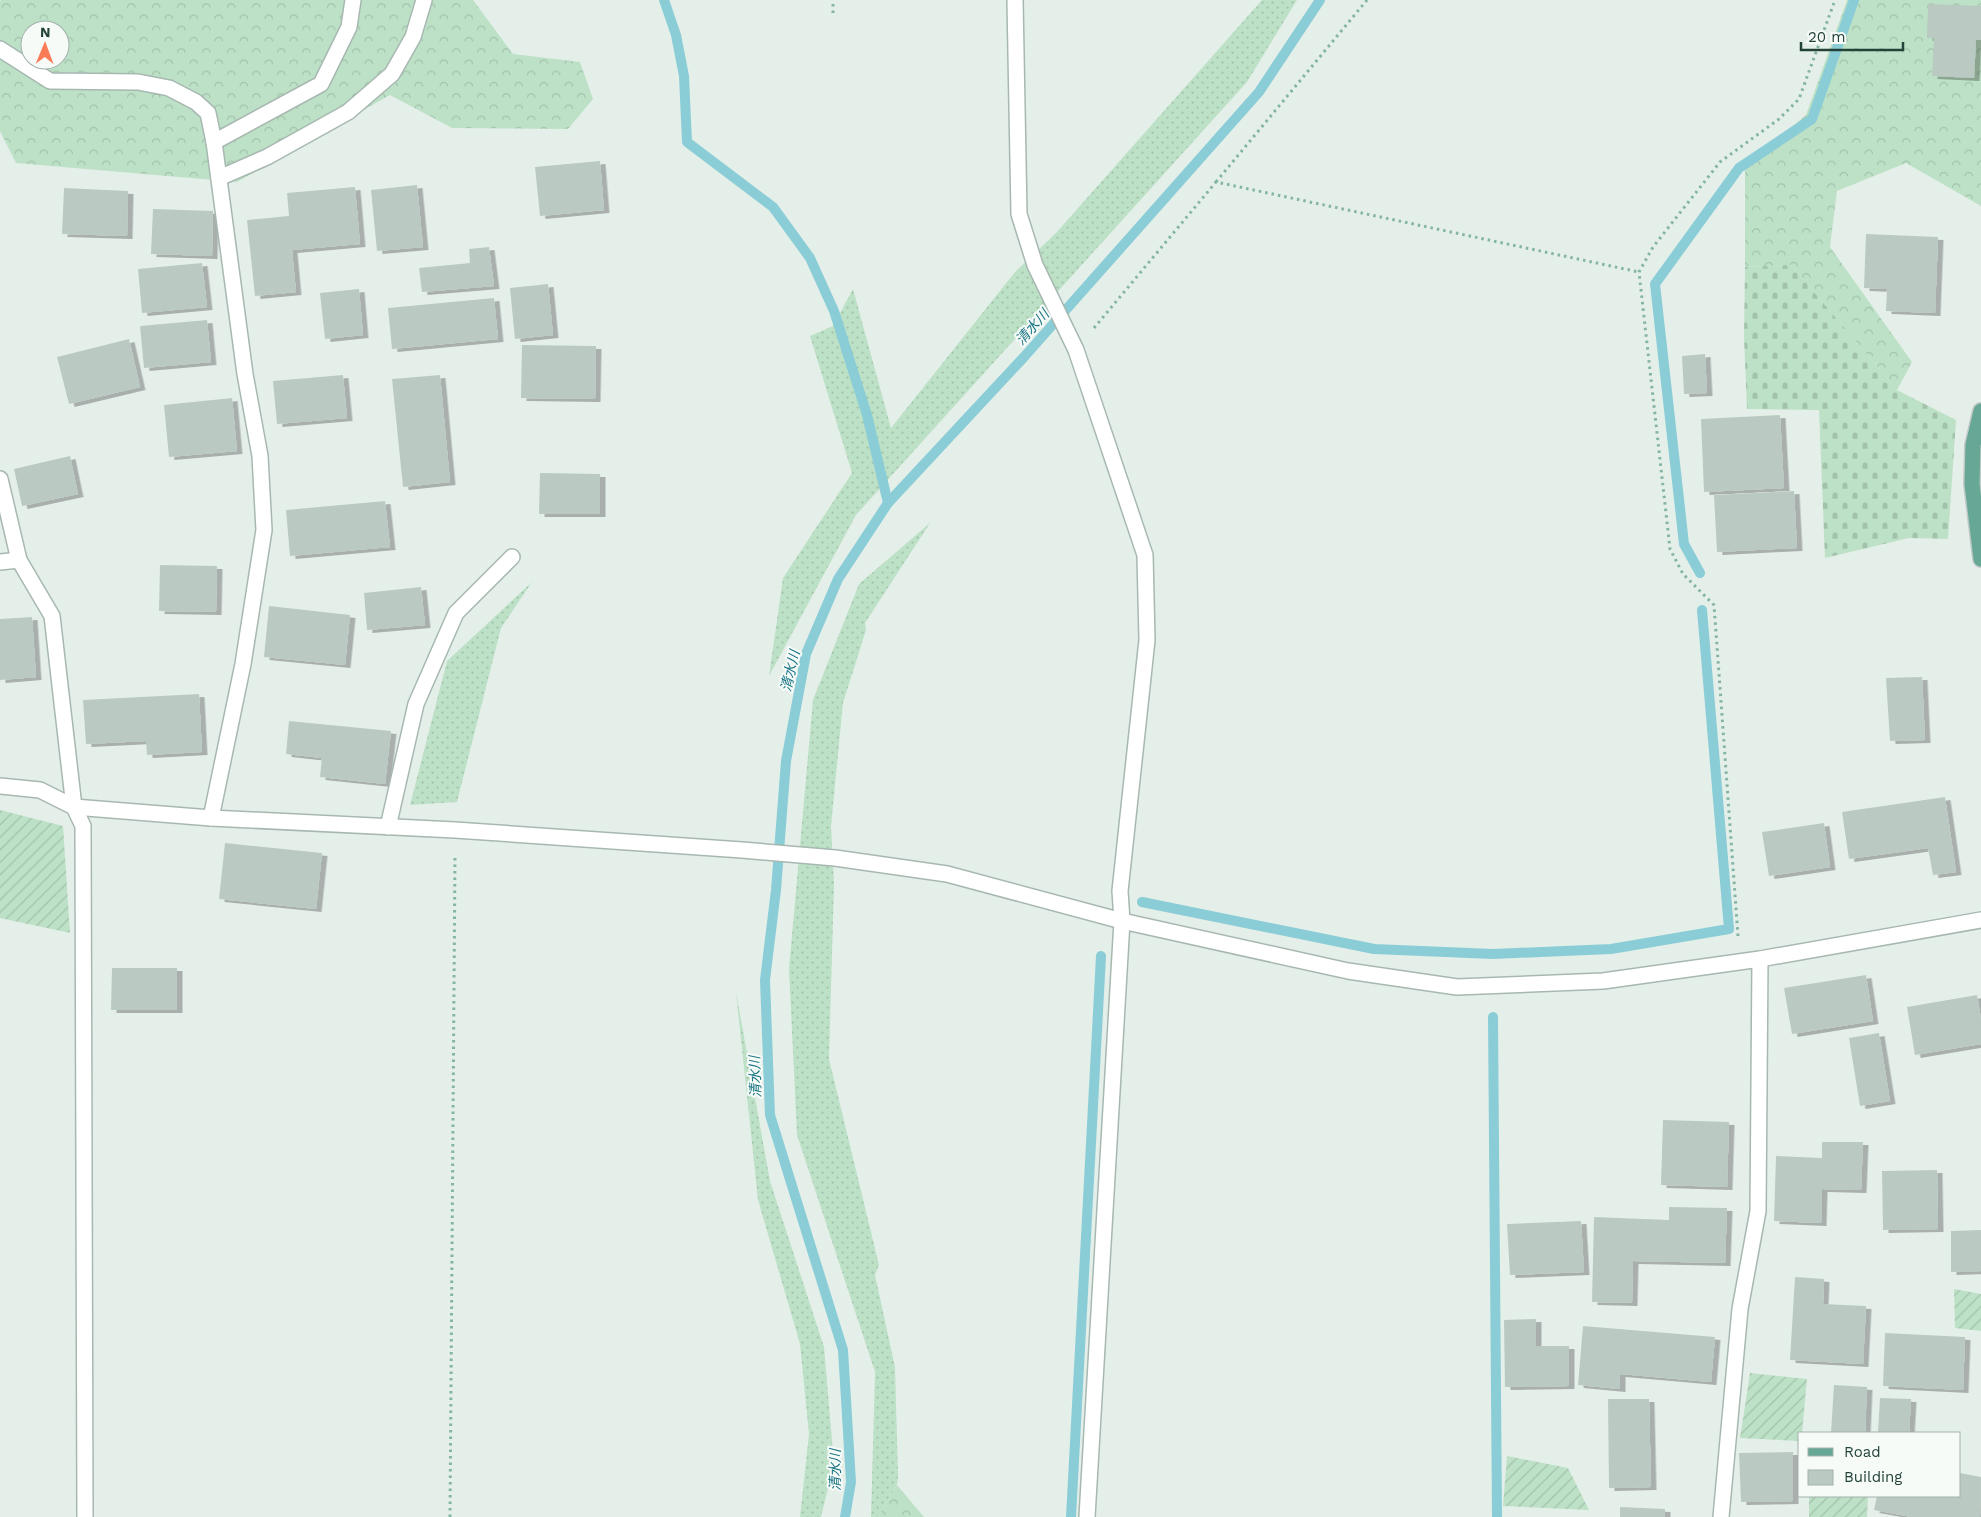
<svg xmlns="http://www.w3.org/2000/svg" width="1981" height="1517" font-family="'Work Sans','Noto Sans JP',sans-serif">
<defs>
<pattern id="grass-dots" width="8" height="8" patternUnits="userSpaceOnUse" patternTransform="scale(1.25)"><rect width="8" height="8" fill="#bde1c6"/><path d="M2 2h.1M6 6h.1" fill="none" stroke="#a2c2ab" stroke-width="1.8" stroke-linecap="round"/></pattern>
<pattern id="forest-crowns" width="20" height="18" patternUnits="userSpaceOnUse" patternTransform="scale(1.25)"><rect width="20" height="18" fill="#bde1c6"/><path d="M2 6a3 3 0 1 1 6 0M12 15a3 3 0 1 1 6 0" fill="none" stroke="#a2c2ab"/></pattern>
<pattern id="cemetery-stones" width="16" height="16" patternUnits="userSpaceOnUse" patternTransform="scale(1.25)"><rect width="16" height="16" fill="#bde1c6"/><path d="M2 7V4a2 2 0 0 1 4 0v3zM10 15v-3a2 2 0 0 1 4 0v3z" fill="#a2c2ab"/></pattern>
<pattern id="garden-furrows" width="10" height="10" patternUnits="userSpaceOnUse" patternTransform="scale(1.25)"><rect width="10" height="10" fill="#bde1c6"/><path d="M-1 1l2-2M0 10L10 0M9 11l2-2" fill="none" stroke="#a2c2ab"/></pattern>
<filter id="shadow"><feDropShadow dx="5.5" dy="3" stdDeviation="0" flood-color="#0004"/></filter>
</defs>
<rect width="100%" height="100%" fill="#e5efea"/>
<g fill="url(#grass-dots)">
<path d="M 1262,0 L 1297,0 L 1247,82 L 856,515 L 769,676 L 783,578 L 852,473 L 810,336 L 833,326 L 853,289 L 891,428 L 1015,272 L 1056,233 Z"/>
<path d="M 930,523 L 865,623 L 866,630 L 843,703 L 831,826 L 834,884 L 829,1059 L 879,1265 L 875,1275 L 895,1367 L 898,1476 L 897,1485 L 878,1517 L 871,1517 L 875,1372 L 797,1135 L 789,969 L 813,700 L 859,584 Z"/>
<path d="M 532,582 L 501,628 L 457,802 L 410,805 L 447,661 Z"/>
<path d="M 736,992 L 770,1181 L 824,1347 L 834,1464 L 821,1517 L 800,1517 L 809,1434 L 800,1344 L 758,1200 Z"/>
</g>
<g fill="url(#forest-crowns)" fill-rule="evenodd">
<path d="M 473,0 L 513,54 L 580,62 L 593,99 L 568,129 L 452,128 L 390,95 L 237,182 L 16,163 L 0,131 L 0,1 L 1,0 ZM 30,30 L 60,30 L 60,60 L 30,60 Z"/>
<path d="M 1847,0 L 1981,0 L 1981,206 L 1906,163 L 1837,191 L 1830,247 L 1912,362 L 1897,390 L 1791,265 L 1745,267 L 1745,166 L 1806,115 Z"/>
<path d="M 897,1485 L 924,1517 L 878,1517 Z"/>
</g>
<path fill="url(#cemetery-stones)" d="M 1791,265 L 1897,390 L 1956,420 L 1948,539 L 1909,538 L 1825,558 L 1819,410 L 1747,409 L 1744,337 L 1745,267 Z"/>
<g fill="url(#garden-furrows)">
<path d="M 0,810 L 63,826 L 70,933 L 0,918 Z"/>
<path d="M 1954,1289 L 1981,1294 L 1981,1331 L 1955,1328 Z"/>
<path d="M 1750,1373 L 1807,1379 L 1802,1433 L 1800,1433 L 1800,1441 L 1740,1438 Z"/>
<path d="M 1507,1456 L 1568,1468 L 1589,1510 L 1503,1506 Z"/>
<path d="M 1809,1496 L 1868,1496 L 1867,1517 L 1809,1517 Z"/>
</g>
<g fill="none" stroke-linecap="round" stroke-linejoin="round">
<g stroke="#8bcdd6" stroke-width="10">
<path d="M 664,0 L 676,35 L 684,76 L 687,142 L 773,207 L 810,258 L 834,311 L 867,415 L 888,503"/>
<path d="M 1700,573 L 1684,544 L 1655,284 L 1739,168 L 1812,119 L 1854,0"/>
<path d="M 1142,902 L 1374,949 L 1493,954 L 1611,949 L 1729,929 L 1702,610"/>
<path d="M 1493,1017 L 1497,1517"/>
<path d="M 845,1517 L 851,1482 L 843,1350 L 770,1115 L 765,980 L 776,890 L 786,761 L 806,654 L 838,579 L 888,503 L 1024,357 L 1259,92 L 1320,0"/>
<path d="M 1071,1517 L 1101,956"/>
</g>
</g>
<g fill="#bacac3" filter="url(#shadow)">
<path d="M 1928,4 L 1981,6 L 1981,40 L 1976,40 L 1974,78 L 1932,76 L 1934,38 L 1927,38 Z"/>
<path d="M 600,161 L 604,210 L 540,216 L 535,167 Z"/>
<path d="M 417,185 L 423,247 L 377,251 L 371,190 Z"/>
<path d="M 355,187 L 360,244 L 292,250 L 296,292 L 255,296 L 247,220 L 289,216 L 287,193 Z"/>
<path d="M 64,188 L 128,191 L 127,236 L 62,234 Z"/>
<path d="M 153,209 L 213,211 L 212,256 L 151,254 Z"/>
<path d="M 1866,234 L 1938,237 L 1935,313 L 1886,311 L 1887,289 L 1864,288 Z"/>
<path d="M 489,247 L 494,286 L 422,292 L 419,268 L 470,263 L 469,249 Z"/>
<path d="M 202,263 L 207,307 L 142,313 L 138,269 Z"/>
<path d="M 548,284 L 553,335 L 515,339 L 510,288 Z"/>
<path d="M 359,289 L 363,335 L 325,339 L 320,293 Z"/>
<path d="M 494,298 L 498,339 L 392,349 L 388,308 Z"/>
<path d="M 207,320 L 211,362 L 144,368 L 140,326 Z"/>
<path d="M 129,339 L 140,387 L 69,404 L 57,357 Z"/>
<path d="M 522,345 L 596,346 L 595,399 L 521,398 Z"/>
<path d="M 1705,354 L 1707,393 L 1684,394 L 1682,356 Z"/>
<path d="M 343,375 L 347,418 L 277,424 L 273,381 Z"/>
<path d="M 440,375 L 450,482 L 403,487 L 392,379 Z"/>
<path d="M 232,398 L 237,451 L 169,457 L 164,405 Z"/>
<path d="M 1780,415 L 1784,488 L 1704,492 L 1701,419 Z"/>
<path d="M 70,456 L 78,494 L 22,506 L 14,469 Z"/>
<path d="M 540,473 L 600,474 L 600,514 L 539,514 Z"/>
<path d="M 1794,491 L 1797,548 L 1717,552 L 1714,495 Z"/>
<path d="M 385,501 L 390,547 L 290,556 L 286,510 Z"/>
<path d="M 160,565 L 217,566 L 216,612 L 159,611 Z"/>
<path d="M 421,587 L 425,625 L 367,630 L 364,593 Z"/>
<path d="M 269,606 L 350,615 L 345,665 L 264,657 Z"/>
<path d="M 32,617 L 36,677 L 0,680 L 0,619 Z"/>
<path d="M 1922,677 L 1925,740 L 1890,741 L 1886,678 Z"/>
<path d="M 199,694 L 202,752 L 147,755 L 146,741 L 86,744 L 83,700 Z"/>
<path d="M 289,721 L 391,731 L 385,784 L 320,777 L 322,758 L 286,754 Z"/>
<path d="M 1945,797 L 1956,872 L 1933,875 L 1928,848 L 1849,859 L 1842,812 Z"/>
<path d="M 1824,823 L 1830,867 L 1769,876 L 1762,832 Z"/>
<path d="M 225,843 L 322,853 L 316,909 L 219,899 Z"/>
<path d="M 112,968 L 177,968 L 177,1010 L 111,1010 Z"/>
<path d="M 1866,975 L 1873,1021 L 1792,1034 L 1784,988 Z"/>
<path d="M 1977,995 L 1981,1020 L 1981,1044 L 1915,1055 L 1907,1007 Z"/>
<path d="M 1879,1033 L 1890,1101 L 1860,1106 L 1849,1038 Z"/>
<path d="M 1663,1120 L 1729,1122 L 1727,1187 L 1661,1185 Z"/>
<path d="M 1822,1142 L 1863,1142 L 1861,1190 L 1822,1189 L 1821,1223 L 1774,1221 L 1776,1156 L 1822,1158 Z"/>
<path d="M 1937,1170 L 1938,1229 L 1883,1230 L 1882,1171 Z"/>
<path d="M 1669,1207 L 1727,1208 L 1725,1263 L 1633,1261 L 1632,1303 L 1592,1302 L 1594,1217 L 1669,1220 Z"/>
<path d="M 1581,1221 L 1584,1272 L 1510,1275 L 1507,1224 Z"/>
<path d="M 1981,1230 L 1981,1271 L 1951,1272 L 1951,1231 Z"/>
<path d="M 1795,1277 L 1824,1279 L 1823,1304 L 1866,1306 L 1863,1364 L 1790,1360 Z"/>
<path d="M 1536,1319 L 1536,1346 L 1569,1346 L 1569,1386 L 1505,1387 L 1504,1320 Z"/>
<path d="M 1583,1326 L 1715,1337 L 1711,1382 L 1620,1374 L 1620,1389 L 1578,1385 Z"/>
<path d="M 1885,1333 L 1965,1337 L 1963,1390 L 1883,1386 Z"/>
<path d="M 1834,1385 L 1867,1387 L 1865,1433 L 1831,1433 Z"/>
<path d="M 1880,1398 L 1911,1399 L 1909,1433 L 1878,1433 Z"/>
<path d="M 1608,1399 L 1649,1399 L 1651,1487 L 1609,1488 Z"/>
<path d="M 1793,1452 L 1793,1501 L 1741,1502 L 1739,1453 Z"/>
<path d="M 1960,1473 L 1981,1477 L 1980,1517 L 1912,1517 L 1874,1510 L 1877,1496 L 1960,1496 Z"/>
<path d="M 1620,1507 L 1665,1509 L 1665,1517 L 1620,1517 Z"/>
</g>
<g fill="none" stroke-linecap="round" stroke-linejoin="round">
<g stroke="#a7b8b1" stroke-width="18">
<g id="minor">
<path d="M 1015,0 L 1019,214 L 1035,265 L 1076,350 L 1145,555 L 1147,640 L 1120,891 L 1122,921 L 1087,1517"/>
<path d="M 0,49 L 50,81 L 138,82 L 169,88 L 196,102 L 208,113 L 214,142 L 245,374 L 260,456 L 264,530 L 243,664 L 211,818"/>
<path d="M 214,142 L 321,84 L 349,27 L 353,0"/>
<path d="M 219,178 L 267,157 L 348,112 L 392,74 L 413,37 L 424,0"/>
<path d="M 0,479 L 19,560 L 52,616 L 74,807 L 83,826 L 85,1517"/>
<path d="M 0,562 L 19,560"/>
<path d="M 0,786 L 40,790 L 74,807 L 211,818 L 455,830 L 742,850 L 835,858 L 947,874 L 1122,921 L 1348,971 L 1457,987 L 1603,981 L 1760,959 L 1981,920"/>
<path d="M 388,827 L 416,704 L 456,613 L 512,557"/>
<path d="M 1721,1517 L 1740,1309 L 1758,1211 L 1760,959"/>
</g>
</g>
<g stroke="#c1cac8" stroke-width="18">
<path id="major" d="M 1981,411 L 1973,445 L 1972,484 L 1981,559"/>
</g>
<g stroke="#84b4a4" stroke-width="3" stroke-dasharray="2.5 4" stroke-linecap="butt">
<path d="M 833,13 L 833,0"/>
<path d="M 1216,182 L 1367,0"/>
<path d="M 1094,328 L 1216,182 L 1639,272"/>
<path d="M 1738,936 L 1714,605 L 1683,574 L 1670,549 L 1639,272 L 1653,247 L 1720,162 L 1779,119 L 1799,99 L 1835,0"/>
<path d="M 450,1517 L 455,855"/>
</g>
<use href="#minor" stroke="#fff" stroke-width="15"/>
<use href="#major" stroke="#67a795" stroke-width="15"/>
</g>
<g text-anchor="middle" stroke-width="4" stroke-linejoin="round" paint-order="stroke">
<g font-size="14" font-style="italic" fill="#187483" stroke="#f6fbf8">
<text transform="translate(1032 327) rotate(-48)" y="5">清水川</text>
<text transform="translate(790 671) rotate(-77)" y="5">清水川</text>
<text transform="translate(755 1077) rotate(-92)" y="5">清水川</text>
<text transform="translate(835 1470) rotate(-90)" y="5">清水川</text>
</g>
</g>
<rect x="1798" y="1432" width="162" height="65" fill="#f6fbf8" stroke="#a2b1ac"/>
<rect x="1808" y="1448" width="25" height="8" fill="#67a795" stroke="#a2b1ac"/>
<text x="1844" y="1457" font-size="15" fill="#234339">Road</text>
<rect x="1808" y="1470" width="25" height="15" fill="#bacac3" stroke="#a2b1ac"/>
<text x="1844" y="1482" font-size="15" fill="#234339">Building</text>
<g transform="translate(45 45) rotate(1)"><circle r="24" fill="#f6fbf8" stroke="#a2b1ac"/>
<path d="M0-4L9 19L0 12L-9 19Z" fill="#fa7b58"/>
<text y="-8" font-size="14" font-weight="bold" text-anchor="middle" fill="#234339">N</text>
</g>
<path d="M1801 42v8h102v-8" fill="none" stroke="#234339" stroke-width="2.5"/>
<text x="1808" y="42" font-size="15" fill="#234339" stroke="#f6fbf8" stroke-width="4" paint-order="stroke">20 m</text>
</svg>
